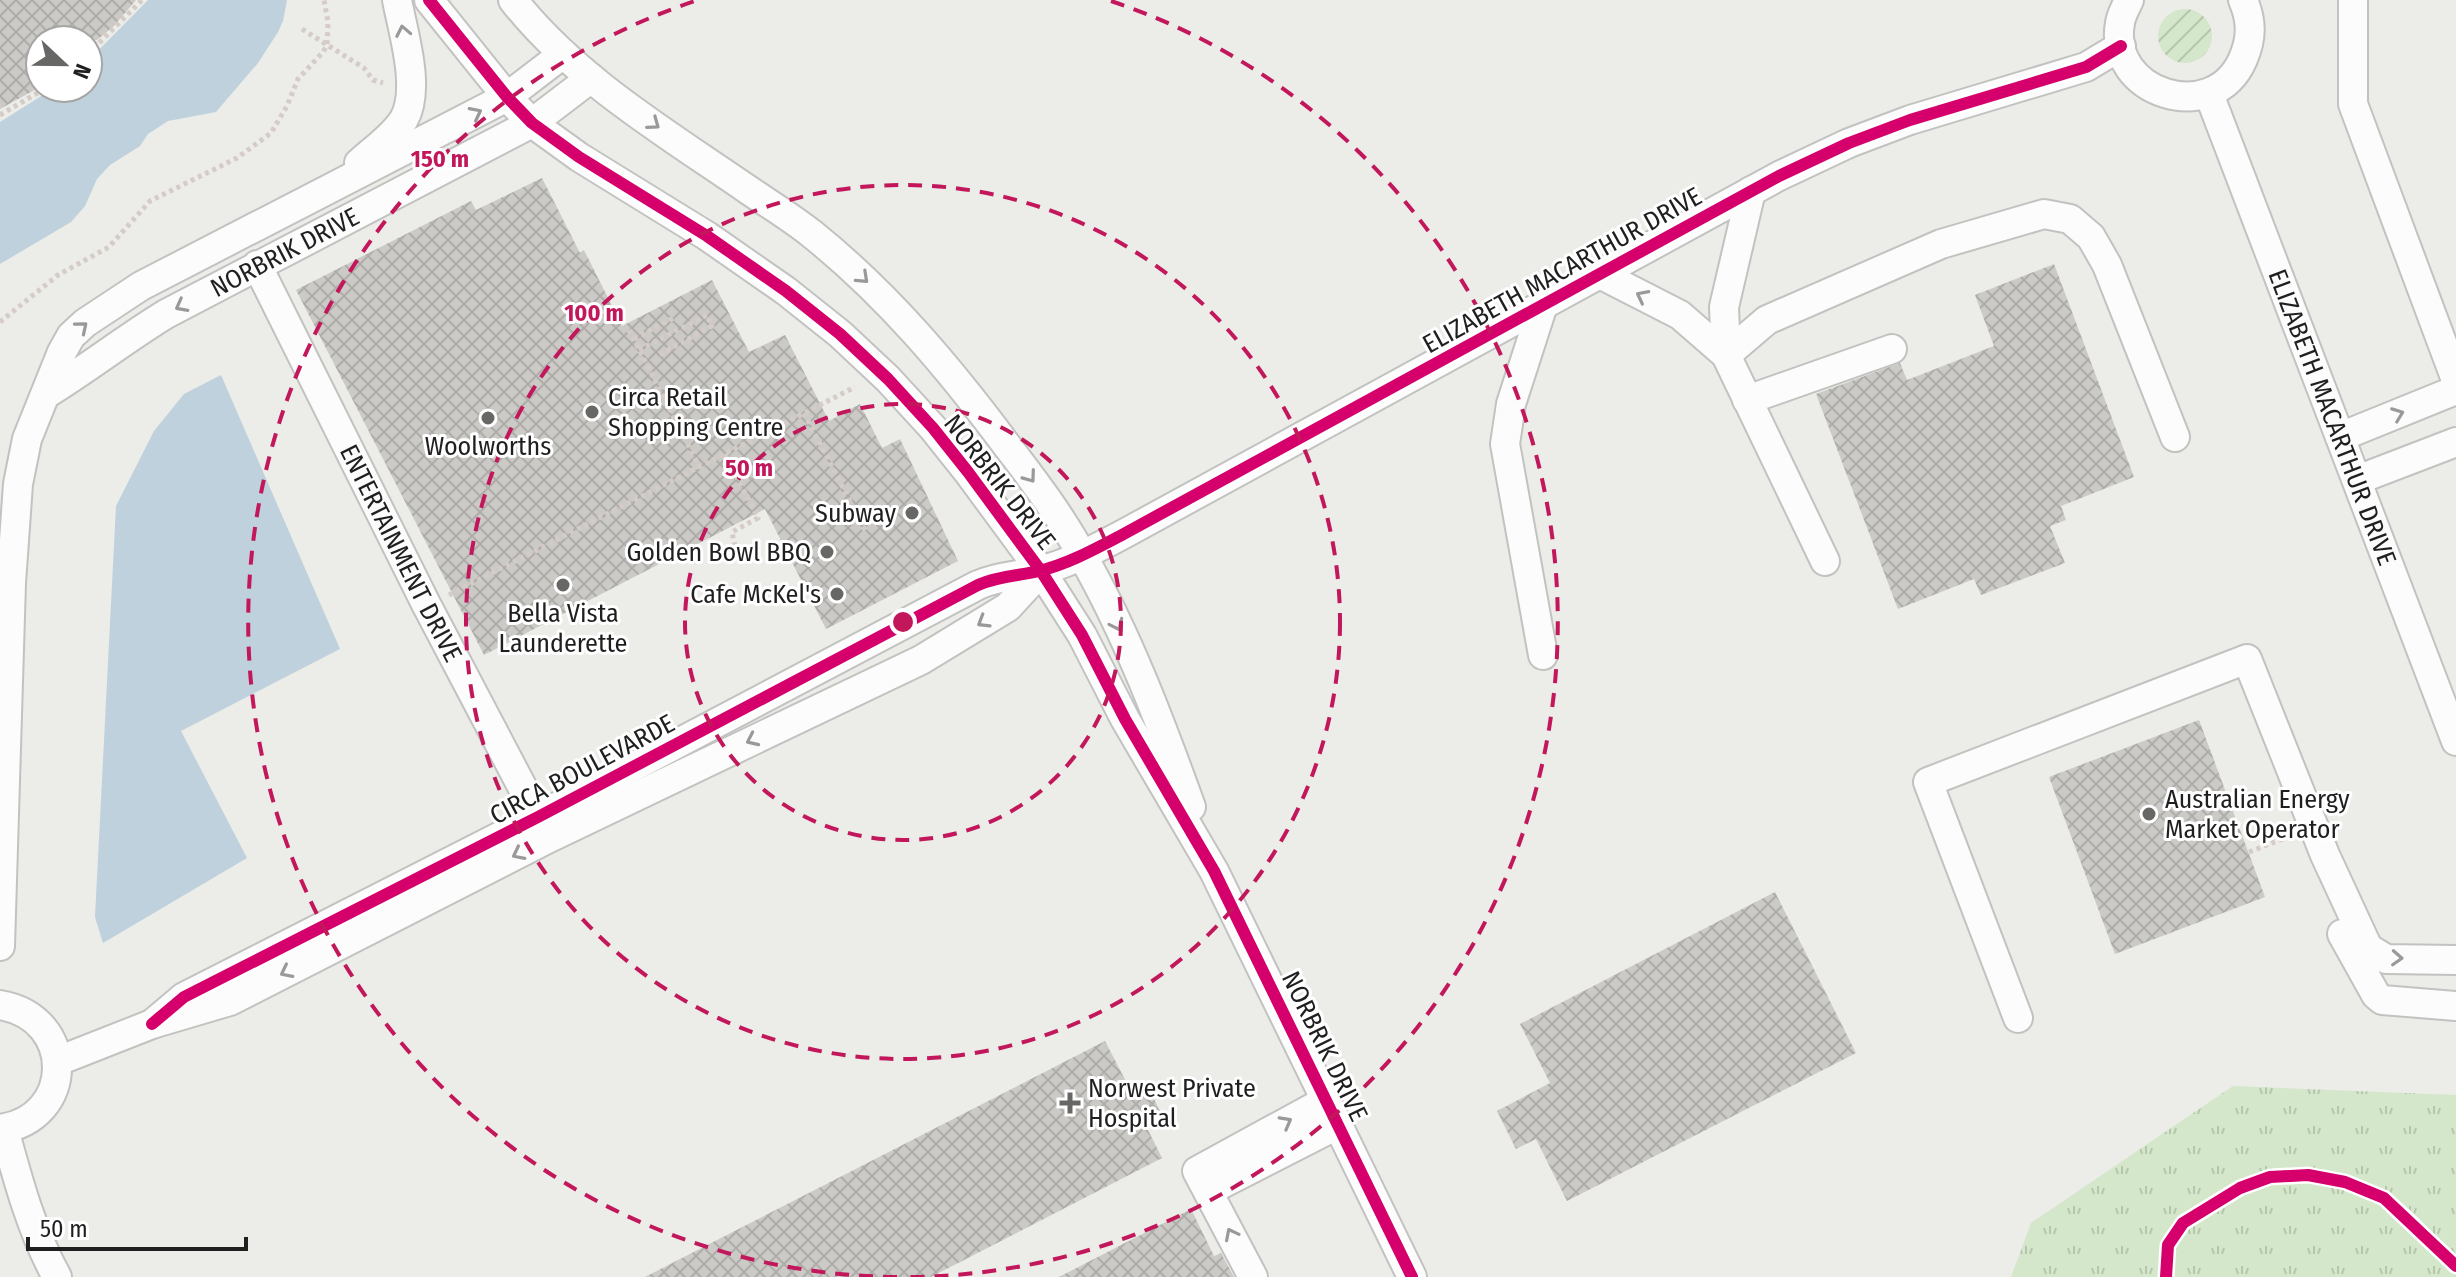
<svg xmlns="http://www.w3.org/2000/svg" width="2456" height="1277" font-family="'Fira Sans Condensed',sans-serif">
<defs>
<pattern id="grass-tufts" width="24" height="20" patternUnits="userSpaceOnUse" patternTransform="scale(2)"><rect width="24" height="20" fill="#d4e7ca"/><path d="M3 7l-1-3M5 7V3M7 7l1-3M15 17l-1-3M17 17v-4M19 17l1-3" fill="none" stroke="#b6c6ad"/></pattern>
<pattern id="garden-furrows" width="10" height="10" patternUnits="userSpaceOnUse" patternTransform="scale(2)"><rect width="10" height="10" fill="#d4e7ca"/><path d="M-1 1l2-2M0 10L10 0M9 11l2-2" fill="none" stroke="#b6c6ad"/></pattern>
<pattern id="building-cross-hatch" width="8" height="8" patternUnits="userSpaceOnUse" patternTransform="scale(2)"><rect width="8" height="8" fill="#cbcac7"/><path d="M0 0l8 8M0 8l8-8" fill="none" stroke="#aeadaa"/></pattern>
</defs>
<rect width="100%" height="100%" fill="#ecece8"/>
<g fill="url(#grass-tufts)">
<path d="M 2233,1086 L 2456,1095 L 2456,1257 C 2438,1242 2426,1223 2409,1209 C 2394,1195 2369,1182 2349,1177 C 2321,1168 2280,1166 2252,1175 C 2228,1183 2180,1213 2168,1235 C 2161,1248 2162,1263 2161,1277 L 2011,1277 L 2031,1223 Z"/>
<path d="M 2277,1182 C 2340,1182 2369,1191 2417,1234 C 2430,1246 2442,1261 2456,1273 L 2456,1277 L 2173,1277 C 2173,1264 2173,1252 2179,1239 C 2192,1213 2249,1190 2277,1182 Z"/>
</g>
<circle fill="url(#garden-furrows)" cx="2185" cy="36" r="27"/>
<g fill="#bed1dc">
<path d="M 148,0 L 287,0 L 283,21 L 278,32 L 258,63 L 216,112 L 168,121 L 148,134 L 140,146 L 110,165 L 97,179 L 85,206 L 71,222 L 0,264 L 0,122 L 54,88 L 88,88 L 88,61 Z"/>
<path d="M 221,375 L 340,649 L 181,731 L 247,858 L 103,943 L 95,917 L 116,506 L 154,431 L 184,394 Z"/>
</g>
<g fill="url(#building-cross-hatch)">
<path d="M 0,0 L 136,0 L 114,26 L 97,40 L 40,40 L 40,87 L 0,109 Z"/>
<path d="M 542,178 L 580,253 L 584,250 L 622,326 L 712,280 L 749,352 L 785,335 L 829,421 L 860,404 L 882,448 L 900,439 L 958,561 L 826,629 L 765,509 L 484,655 L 296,290 L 471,201 L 476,210 Z"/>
<path d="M 2054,264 L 2134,477 L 2061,506 L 2066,520 L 2050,526 L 2065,563 L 1981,595 L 1974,579 L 1898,609 L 1816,394 L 1900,363 L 1907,380 L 1994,346 L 1975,295 Z"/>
<path d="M 2199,720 L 2265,897 L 2115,954 L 2049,777 Z"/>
<path d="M 1775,892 L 1856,1053 L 1567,1201 L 1536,1139 L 1516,1149 L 1497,1111 L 1550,1083 L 1520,1024 Z"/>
<path d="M 1105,1041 L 1133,1095 L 1148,1087 L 1161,1113 L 1144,1122 L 1162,1158 L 931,1277 L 645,1277 Z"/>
<path d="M 1191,1209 L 1214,1256 L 1221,1253 L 1234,1277 L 1059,1277 Z"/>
</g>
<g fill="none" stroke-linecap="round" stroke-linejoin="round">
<g stroke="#c2c2c0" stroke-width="32">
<g id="minor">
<path d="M 429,0 L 507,97 L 532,123 L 579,157 L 707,236 L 786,291 L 840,334 L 888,379 L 933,428 L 968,472 L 1041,571 L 1082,635 L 1125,719 L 1214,871 L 1412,1277"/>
<path d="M 513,0 C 575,79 666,133 747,189 C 769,204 792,218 812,234 C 888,295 950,369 1008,447 C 1035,482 1062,518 1083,557 C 1128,636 1160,721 1191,807"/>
<path d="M 2129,0 C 2126,7 2121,15 2120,23 C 2107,93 2213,128 2243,59 C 2252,38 2252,21 2243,0"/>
<path d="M 2353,0 L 2353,104 L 2456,380"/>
<path id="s1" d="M 2209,94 L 2456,741"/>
<path d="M 359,163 C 374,149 394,136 404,119 C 421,89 403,32 397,0"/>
<path id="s2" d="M 257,265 L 426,604 L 547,834"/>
<path d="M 1600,274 L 1680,315 L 1726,355 L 1825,561"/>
<path d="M 1726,355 L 1767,320 L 1941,244 L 2044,214 L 2070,219 L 2091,237 L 2107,265 L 2175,437"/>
<path d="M 1726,355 L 1724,307 L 1751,191"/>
<path id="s3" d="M 46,394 C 87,369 125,339 166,314 L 532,123 L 591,78"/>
<path d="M 1747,400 L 1892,349"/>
<path d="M 2340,437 L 2456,390"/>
<path d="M 2357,480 L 2456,442"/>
<path d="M 1543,655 L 1505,444 L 1511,404 L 1543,305"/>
<path d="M 2342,934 L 2376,995 L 2382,1000 L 2456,1006"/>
<path d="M 0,946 L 11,583 L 18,484 L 27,439 L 62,352 L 71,336 L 85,323 L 141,286 L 507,97 L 563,54"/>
<path d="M 0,1005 C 77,1018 75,1119 0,1129"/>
<path d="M 2018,1018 L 1928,782 L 2247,659 L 2325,855 L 2368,948 L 2386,959 L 2456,960"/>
<path d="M 152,1024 L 184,997 L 538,817 L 978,585 C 998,576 1018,576 1039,571 C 1068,564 1095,549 1120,536 L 1779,176 L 1849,143 L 1910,120 L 2086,67 L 2121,46"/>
<path d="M 58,1061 L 152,1024 L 230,1001 L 549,838 L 921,660 L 1008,607 L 1041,571"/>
<path d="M 4,1129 C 18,1180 31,1230 57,1277"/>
<path d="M 1208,1191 L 1339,1124"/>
<path d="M 1253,1277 L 1197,1171 L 1327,1100"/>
</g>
</g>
<g stroke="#d5ccc8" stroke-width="5" stroke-dasharray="4 4" stroke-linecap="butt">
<path d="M 302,29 L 364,68 L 373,80 L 383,83"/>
<path d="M 88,54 L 142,0"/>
<path d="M 0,115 L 46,88"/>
<path d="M 0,322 L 58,275 L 109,247 L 150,201 L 237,158 L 271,133 L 287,106 L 298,79 L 323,52 L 327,45 L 328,22 L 324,0"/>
<path d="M 629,330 L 700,468"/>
<path d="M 634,339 L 675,317"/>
<path d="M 639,350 L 707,315 L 712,326 L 659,355"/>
<path d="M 804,413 L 866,532"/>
<path d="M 725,454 L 758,518 L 732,532 L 736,551"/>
<path d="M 449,595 L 855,387"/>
<path d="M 2249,852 L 2290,836"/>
</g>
<use href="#minor" stroke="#fcfcfc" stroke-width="28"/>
<g stroke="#fff" stroke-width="17">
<g id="cycleway">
<path d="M 429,0 L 507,97 L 532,123 L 579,157 L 707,236 L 786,291 L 840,334 L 888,379 L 933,428 L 968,472 L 1041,571 L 1082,635 L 1125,719 L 1214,871 L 1412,1277"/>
<path d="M 152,1024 L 184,997 L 538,817 L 978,585 C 998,576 1018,576 1039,571 C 1068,564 1095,549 1120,536 L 1779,176 L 1849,143 L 1910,120 L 2086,67 L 2121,46"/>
<path d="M 2166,1277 L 2168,1245 L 2183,1223 L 2240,1188 L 2270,1177 L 2308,1175 L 2345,1182 L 2384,1198 L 2456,1266"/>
</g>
</g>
<use href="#cycleway" stroke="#d6006c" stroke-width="12"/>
</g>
<defs><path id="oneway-chevron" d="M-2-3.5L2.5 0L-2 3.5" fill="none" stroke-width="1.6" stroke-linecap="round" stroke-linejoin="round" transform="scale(2)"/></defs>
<g stroke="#999">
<use href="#oneway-chevron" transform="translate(403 31) rotate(-101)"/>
<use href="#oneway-chevron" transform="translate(476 113) rotate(-27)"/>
<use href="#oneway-chevron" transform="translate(654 124) rotate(36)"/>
<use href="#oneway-chevron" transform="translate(863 278) rotate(43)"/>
<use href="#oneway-chevron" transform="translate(1642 296) rotate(-153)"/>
<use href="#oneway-chevron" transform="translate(181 306) rotate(152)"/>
<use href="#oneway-chevron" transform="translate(82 327) rotate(-40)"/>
<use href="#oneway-chevron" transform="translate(2398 414) rotate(-21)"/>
<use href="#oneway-chevron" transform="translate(1030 477) rotate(54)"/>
<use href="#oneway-chevron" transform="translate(983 622) rotate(149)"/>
<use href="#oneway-chevron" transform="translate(1117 625) rotate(65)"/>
<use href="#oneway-chevron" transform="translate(752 740) rotate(155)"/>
<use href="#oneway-chevron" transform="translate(518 854) rotate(153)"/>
<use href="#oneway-chevron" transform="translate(2397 958) rotate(3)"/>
<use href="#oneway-chevron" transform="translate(286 972) rotate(153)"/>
<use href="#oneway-chevron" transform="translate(1286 1122) rotate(-29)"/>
<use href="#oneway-chevron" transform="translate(1231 1234) rotate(-117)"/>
</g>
<g fill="none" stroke="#c2185b" stroke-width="4" stroke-dasharray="14 10">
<circle cx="903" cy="622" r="218"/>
<circle cx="903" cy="622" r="437"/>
<path d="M897 1277A655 655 0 0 1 695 1M1111 1A655 655 0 0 1 909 1277"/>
</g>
<g fill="#676765" stroke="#fff" stroke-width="3">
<circle cx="592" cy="412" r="8"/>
<circle cx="488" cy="418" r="8"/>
<circle cx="912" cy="513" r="8"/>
<circle cx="827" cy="552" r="8"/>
<circle cx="563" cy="585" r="8"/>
<circle cx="837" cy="594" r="8"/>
<circle cx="2149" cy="814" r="8"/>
<path d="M1066 1091h8v8h8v8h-8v8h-8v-8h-8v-8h8z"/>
</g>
<g text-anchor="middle" stroke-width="6" stroke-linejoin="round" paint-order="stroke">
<g font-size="26" fill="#1f1f1f" stroke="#fff">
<text dy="9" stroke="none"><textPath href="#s3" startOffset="278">NORBRIK DRIVE</textPath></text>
<text transform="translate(1562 270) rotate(-29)" y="9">ELIZABETH MACARTHUR DRIVE</text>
<text dy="9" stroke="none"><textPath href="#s1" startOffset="346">ELIZABETH MACARTHUR DRIVE</textPath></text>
<text transform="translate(1000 482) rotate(52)" y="9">NORBRIK DRIVE</text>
<text dy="9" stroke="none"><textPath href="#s2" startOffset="322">ENTERTAINMENT DRIVE</textPath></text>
<text transform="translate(582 769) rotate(-28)" y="9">CIRCA BOULEVARDE</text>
<text transform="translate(1325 1046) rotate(64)" y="9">NORBRIK DRIVE</text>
</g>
<g font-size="26" fill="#1f1f1f" stroke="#fff" text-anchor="start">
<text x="608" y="406">Circa Retail<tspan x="608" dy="30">Shopping Centre</tspan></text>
<text x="488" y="455" text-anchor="middle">Woolworths</text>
<text x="896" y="522" text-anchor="end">Subway</text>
<text x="811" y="561" text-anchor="end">Golden Bowl BBQ</text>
<text x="821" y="603" text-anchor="end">Cafe McKel's</text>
<text x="563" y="622" text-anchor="middle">Bella Vista<tspan x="563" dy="30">Launderette</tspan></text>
<text x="2165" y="808">Australian Energy<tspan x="2165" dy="30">Market Operator</tspan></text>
<text x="1088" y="1097">Norwest Private<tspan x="1088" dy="30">Hospital</tspan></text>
</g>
</g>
<circle cx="903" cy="622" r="12" fill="#c2185b" stroke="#fff" stroke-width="4"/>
<g font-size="24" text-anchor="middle" font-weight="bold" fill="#c2185b" stroke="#fff" stroke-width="6" stroke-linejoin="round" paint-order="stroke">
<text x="440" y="167">150 m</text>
<text x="594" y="321">100 m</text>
<text x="749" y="476">50 m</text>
</g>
<g transform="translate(64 64) rotate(112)"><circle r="38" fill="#ffffff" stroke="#a5a5a5" stroke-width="2"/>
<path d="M0-6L14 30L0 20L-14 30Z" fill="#676765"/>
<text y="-12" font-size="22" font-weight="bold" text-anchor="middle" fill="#1f1f1f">N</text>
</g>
<path d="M28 1237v12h218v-12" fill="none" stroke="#1f1f1f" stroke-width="4"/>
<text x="40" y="1237" font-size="24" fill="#1f1f1f" stroke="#ffffff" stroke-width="6" paint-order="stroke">50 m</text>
</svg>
